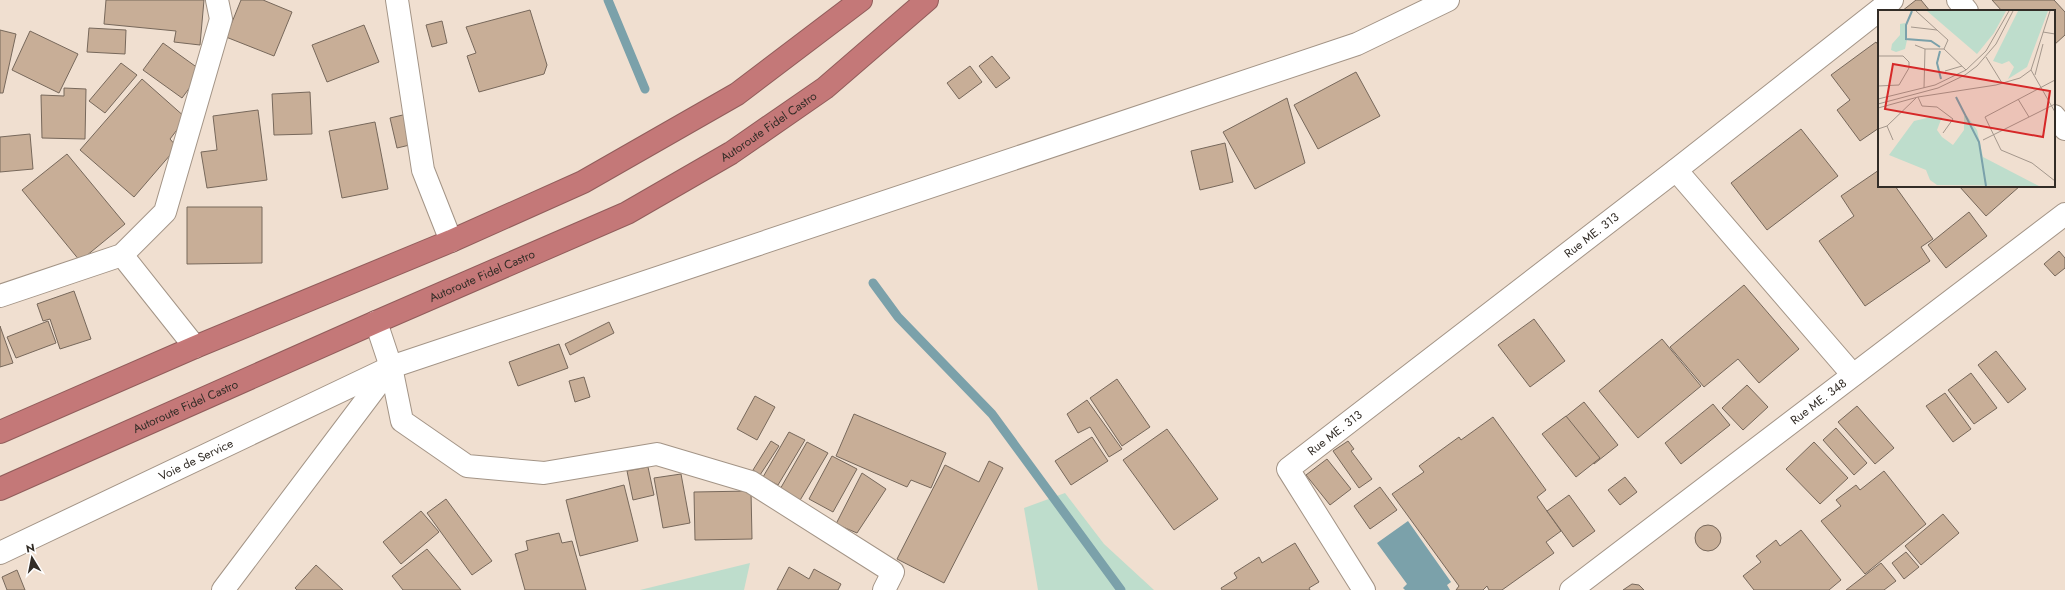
<svg xmlns="http://www.w3.org/2000/svg" width="2065" height="590" font-family="Jost,sans-serif">
<rect width="100%" height="100%" fill="#f0dfd0"/>
<g fill="#beddcc">
<path d="M 1065,493 L 1104,544 L 1154,590 L 1038,590 L 1024,508 Z"/>
<path d="M 750,563 L 744,590 L 640,590 Z"/>
</g>
<path fill="#7ba1aa" d="M 1408,521 L 1451,582 L 1447,585 L 1450,590 L 1405,590 L 1403,588 L 1407,584 L 1377,543 Z"/>
<g fill="none" stroke-linecap="round" stroke-linejoin="round">
<g stroke="#7ba1aa" stroke-width="9">
<path d="M 608,0 L 645,89"/>
<path d="M 873,283 L 898,317 L 992,414 L 1121,590"/>
</g>
</g>
<g fill="#c8ae97" stroke="#77685b">
<path d="M 106,0 L 204,0 L 200,45 L 174,42 L 176,31 L 104,24 Z"/>
<path d="M 241,0 L 263,0 L 292,12 L 274,56 L 226,37 Z"/>
<path d="M 1916,0 L 1921,0 L 1930,11 L 1902,11 Z"/>
<path d="M 1992,0 L 2054,0 L 2065,12 L 2065,35 L 2054,45 L 2054,11 L 2002,11 Z"/>
<path d="M 530,10 L 547,65 L 544,74 L 479,92 L 467,56 L 476,53 L 466,27 Z"/>
<path d="M 442,21 L 447,43 L 432,47 L 426,25 Z"/>
<path d="M 364,25 L 379,62 L 327,82 L 312,45 Z"/>
<path d="M 89,28 L 126,30 L 125,54 L 87,52 Z"/>
<path d="M 0,30 L 16,34 L 3,93 L 0,93 Z"/>
<path d="M 30,31 L 78,54 L 59,93 L 12,70 Z"/>
<path d="M 1876,42 L 1879,46 L 1879,128 L 1860,141 L 1837,110 L 1850,100 L 1831,75 Z"/>
<path d="M 163,43 L 202,71 L 182,98 L 143,70 Z"/>
<path d="M 992,56 L 1010,78 L 996,88 L 979,66 Z"/>
<path d="M 121,63 L 137,75 L 105,113 L 89,101 Z"/>
<path d="M 970,66 L 982,82 L 959,99 L 947,83 Z"/>
<path d="M 1356,72 L 1380,116 L 1318,149 L 1294,105 Z"/>
<path d="M 142,79 L 186,118 L 170,139 L 177,147 L 134,197 L 80,150 Z"/>
<path d="M 64,88 L 86,89 L 85,139 L 42,138 L 41,95 L 64,96 Z"/>
<path d="M 310,92 L 312,134 L 274,135 L 272,94 Z"/>
<path d="M 1287,98 L 1305,163 L 1255,189 L 1223,132 Z"/>
<path d="M 258,110 L 267,180 L 207,188 L 201,152 L 217,150 L 213,116 Z"/>
<path d="M 407,114 L 414,144 L 397,148 L 390,118 Z"/>
<path d="M 375,122 L 388,189 L 342,198 L 329,131 Z"/>
<path d="M 1801,129 L 1838,176 L 1767,230 L 1731,183 Z"/>
<path d="M 30,134 L 33,169 L 0,172 L 0,137 Z"/>
<path d="M 1225,143 L 1233,182 L 1200,190 L 1191,151 Z"/>
<path d="M 67,154 L 125,224 L 80,261 L 22,190 Z"/>
<path d="M 1879,170 L 1879,186 L 1895,186 L 1933,239 L 1921,247 L 1930,261 L 1865,306 L 1819,241 L 1854,216 L 1841,196 Z"/>
<path d="M 1959,186 L 2020,186 L 1986,216 Z"/>
<path d="M 187,207 L 262,207 L 262,263 L 187,264 Z"/>
<path d="M 1969,212 L 1987,236 L 1946,268 L 1928,245 Z"/>
<path d="M 2059,251 L 2065,258 L 2065,268 L 2055,276 L 2044,264 Z"/>
<path d="M 1744,285 L 1799,349 L 1759,383 L 1738,359 L 1704,387 L 1670,347 Z"/>
<path d="M 74,291 L 91,339 L 60,349 L 50,319 L 43,321 L 37,304 Z"/>
<path d="M 1534,319 L 1565,361 L 1530,387 L 1498,345 Z"/>
<path d="M 48,321 L 56,343 L 16,358 L 7,337 Z"/>
<path d="M 609,322 L 614,333 L 570,355 L 565,344 Z"/>
<path d="M 0,326 L 13,363 L 0,367 Z"/>
<path d="M 1662,339 L 1701,386 L 1638,438 L 1599,391 Z"/>
<path d="M 559,344 L 568,368 L 518,386 L 509,362 Z"/>
<path d="M 1996,351 L 2026,389 L 2008,403 L 1978,365 Z"/>
<path d="M 1971,373 L 1997,408 L 1974,424 L 1948,390 Z"/>
<path d="M 584,377 L 590,397 L 575,402 L 569,381 Z"/>
<path d="M 1117,379 L 1150,427 L 1122,446 L 1090,398 Z"/>
<path d="M 1747,385 L 1768,407 L 1743,430 L 1722,408 Z"/>
<path d="M 1945,393 L 1971,429 L 1953,442 L 1926,406 Z"/>
<path d="M 755,396 L 775,407 L 757,440 L 737,429 Z"/>
<path d="M 1087,400 L 1122,449 L 1109,457 L 1090,427 L 1078,433 L 1067,414 Z"/>
<path d="M 1584,402 L 1618,445 L 1594,464 L 1559,422 Z"/>
<path d="M 1713,404 L 1730,425 L 1681,464 L 1665,443 Z"/>
<path d="M 1857,406 L 1894,448 L 1875,464 L 1838,422 Z"/>
<path d="M 854,414 L 946,453 L 931,488 L 911,480 L 907,487 L 836,456 Z"/>
<path d="M 1566,416 L 1600,458 L 1576,477 L 1542,434 Z"/>
<path d="M 1493,417 L 1546,490 L 1537,497 L 1561,531 L 1546,542 L 1554,553 L 1502,590 L 1489,590 L 1487,586 L 1483,590 L 1456,590 L 1459,586 L 1392,494 L 1424,472 L 1419,466 L 1459,437 L 1461,440 Z"/>
<path d="M 1836,428 L 1867,463 L 1854,475 L 1823,440 Z"/>
<path d="M 1167,429 L 1218,499 L 1174,530 L 1123,460 Z"/>
<path d="M 789,432 L 805,440 L 778,485 L 763,477 Z"/>
<path d="M 1092,437 L 1108,461 L 1071,485 L 1055,461 Z"/>
<path d="M 771,441 L 779,446 L 760,475 L 753,470 Z"/>
<path d="M 1348,441 L 1354,449 L 1351,451 L 1372,479 L 1359,488 L 1333,451 Z"/>
<path d="M 807,442 L 828,453 L 799,502 L 779,491 Z"/>
<path d="M 1814,442 L 1848,478 L 1820,504 L 1786,469 Z"/>
<path d="M 832,456 L 857,469 L 833,512 L 809,499 Z"/>
<path d="M 1327,459 L 1351,489 L 1330,505 L 1306,475 Z"/>
<path d="M 989,461 L 1003,468 L 944,583 L 897,559 L 945,465 L 979,482 Z"/>
<path d="M 648,467 L 654,495 L 633,500 L 627,471 Z"/>
<path d="M 1884,471 L 1926,524 L 1865,574 L 1821,521 L 1841,506 L 1836,500 L 1856,485 L 1860,490 Z"/>
<path d="M 862,473 L 886,489 L 857,533 L 836,524 Z"/>
<path d="M 681,474 L 690,523 L 663,528 L 654,478 Z"/>
<path d="M 1625,477 L 1637,492 L 1620,505 L 1608,490 Z"/>
<path d="M 624,485 L 638,541 L 580,556 L 566,500 Z"/>
<path d="M 1380,487 L 1397,510 L 1370,529 L 1354,506 Z"/>
<path d="M 751,491 L 752,539 L 695,540 L 694,492 Z"/>
<path d="M 1569,495 L 1595,531 L 1573,547 L 1547,511 Z"/>
<path d="M 446,499 L 492,561 L 472,575 L 427,513 Z"/>
<path d="M 421,511 L 439,532 L 401,564 L 383,542 Z"/>
<path d="M 1943,514 L 1959,533 L 1921,565 L 1905,546 Z"/>
<circle cx="1708" cy="538" r="13"/>
<path d="M 1801,530 L 1841,580 L 1829,590 L 1754,590 L 1743,576 L 1761,562 L 1756,556 L 1776,540 L 1780,546 Z"/>
<path d="M 559,533 L 562,543 L 572,541 L 586,590 L 525,590 L 515,554 L 528,550 L 526,541 Z"/>
<path d="M 1295,543 L 1319,582 L 1309,588 L 1310,590 L 1222,590 L 1221,588 L 1237,578 L 1234,573 L 1259,557 L 1262,563 Z"/>
<path d="M 427,549 L 461,590 L 403,590 L 392,576 Z"/>
<path d="M 1906,552 L 1919,567 L 1904,579 L 1892,563 Z"/>
<path d="M 1881,563 L 1896,581 L 1884,590 L 1846,590 Z"/>
<path d="M 316,565 L 343,590 L 297,590 L 295,588 Z"/>
<path d="M 789,567 L 809,579 L 814,569 L 841,584 L 838,590 L 777,590 Z"/>
<path d="M 17,570 L 25,590 L 7,590 L 2,577 Z"/>
<path d="M 1632,584 L 1639,585 L 1644,590 L 1623,590 Z"/>
</g>
<g fill="none" stroke-linecap="round" stroke-linejoin="round">
<g stroke="#a39486" stroke-width="24">
<g id="minor">
<path d="M 397,0 L 423,170 L 451,241"/>
<path d="M 1958,0 L 1967,11"/>
<path d="M 2054,116 L 2065,129"/>
<path d="M 1676,170 L 1853,375"/>
<path d="M 122,255 L 195,347"/>
<path d="M 0,296 L 122,255 L 165,212 L 221,19 L 217,0"/>
<path d="M 391,367 L 402,421 L 467,466 L 544,473 L 657,454 L 751,482 L 893,572 L 884,590"/>
<path id="s1" d="M 0,553 L 391,367 L 1357,44 L 1448,0"/>
<path d="M 223,590 L 391,367 L 376,322"/>
<path id="s2" d="M 1364,590 L 1288,469 L 1676,170 L 1892,0"/>
<path id="s3" d="M 1571,590 L 2065,214"/>
</g>
</g>
<g stroke="#915d5b" stroke-width="24">
<g id="highway">
<path d="M 0,432 L 195,347 L 451,241 L 583,182 L 737,94 L 861,0"/>
<path id="s4" d="M 0,489 L 376,322 L 627,213 L 731,153 L 825,88 L 927,0"/>
</g>
</g>
<use href="#minor" stroke="#fff" stroke-width="22"/>
<use href="#highway" stroke="#c47878" stroke-width="22"/>
</g>
<g text-anchor="middle" stroke-width="3" stroke-linejoin="round" paint-order="stroke">
<g font-size="12" fill="#322c26" stroke="#fff">
<text dy="4" stroke="none"><textPath href="#s4" startOffset="851">Autoroute Fidel Castro</textPath></text>
<text dy="4" stroke="none"><textPath href="#s2" startOffset="526">Rue ME. 313</textPath></text>
<text dy="4" stroke="none"><textPath href="#s4" startOffset="527">Autoroute Fidel Castro</textPath></text>
<text dy="4" stroke="none"><textPath href="#s3" startOffset="311">Rue ME. 348</textPath></text>
<text dy="4" stroke="none"><textPath href="#s4" startOffset="203">Autoroute Fidel Castro</textPath></text>
<text dy="4" stroke="none"><textPath href="#s2" startOffset="202">Rue ME. 313</textPath></text>
<text dy="4" stroke="none"><textPath href="#s1" startOffset="217">Voie de Service</textPath></text>
</g>
</g>
<g transform="translate(1878 10)">
<rect width="177" height="177" fill="#f0dfd0"/>
<path d="M 49,1 L 128,1 L 116,23 L 99,44 ZM 140,1 L 170,1 L 149,57 L 130,69 L 136,57 L 131,51 L 124,54 L 115,51 ZM 27,13 L 29,30 L 27,39 L 18,42 L 13,40 L 14,34 L 22,25 L 22,14 ZM 86,106 L 89,106 L 99,120 L 105,147 L 161,176 L 59,175 L 52,170 L 48,160 L 11,145 L 36,111 L 49,108 L 64,107 L 59,120 L 64,127 L 75,135 L 86,120 Z" fill="#beddcc"/>
<path fill="none" stroke="#7ba1aa" stroke-width="2" d="M 34,1 L 28,15 L 28,29 L 53,31 L 62,37M 62,41 L 59,53 L 63,69M 78,87 L 101,132 L 108,176"/>
<path fill="none" stroke="#a4978c" stroke-width="1" d="M 38,1 L 70,30 L 66,39 L 88,60M 33,17 L 59,20M 165,22 L 177,24M 37,35 L 47,39 L 66,39M 0,46 L 25,46 L 31,52 L 31,58 L 21,75 L 0,76M 108,47 L 124,73M 153,60 L 177,102M 67,61 L 84,56M 157,65 L 165,34M 177,70 L 107,107 L 123,140 L 154,153 L 177,171M 46,78 L 47,39M 40,87 L 44,96 L 59,97 L 75,109 L 65,123M 0,89 L 57,75 L 88,60 L 108,41 L 131,1M 140,89 L 151,107M 0,94 L 60,78 L 87,65 L 99,56 L 118,34 L 135,1M 0,98 L 40,87 L 118,75 L 142,68 L 153,60 L 172,1M 9,116 L 15,130M 0,119 L 9,116 L 38,88M 105,130 L 177,94"/>
<path fill="#d62828" fill-opacity="0.15" stroke="#d62828" stroke-width="2" d="M 15,54 L 172,81 L 165,127 L 7,99 Z"/>
<rect width="177" height="177" fill="none" stroke="#322c26" stroke-width="2"/>
</g>
<g transform="translate(32 558) rotate(350)" stroke="#ffffff" stroke-width="3" paint-order="stroke">
<path d="M0-3L7 15L0 10L-7 15Z" fill="#322c26"/>
<text y="-6" font-size="11" font-weight="bold" text-anchor="middle" fill="#322c26">N</text>
</g>
</svg>
